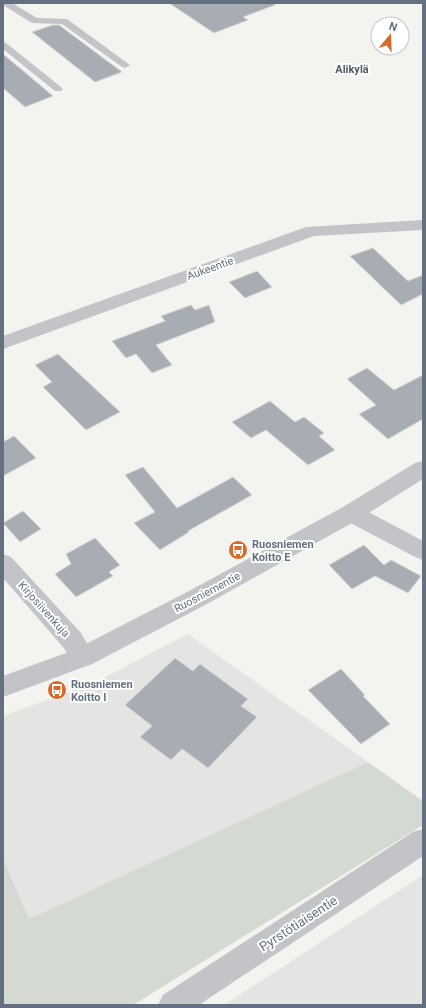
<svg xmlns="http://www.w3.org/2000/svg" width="426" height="1008" font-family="Roboto,sans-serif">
<rect width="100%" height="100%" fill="#f3f4f0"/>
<g fill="#e4e5e3">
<path d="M 188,634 L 368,762 L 29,919 L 3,858 L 3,716 L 96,682 Z"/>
<path d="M 423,875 L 423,1005 L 224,1005 Z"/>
</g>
<path fill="#d4dad1" d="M 368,762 L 423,801 L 423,825 L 133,1005 L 3,1005 L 3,858 L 29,919 Z"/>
<g fill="#a8adb4" stroke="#d5d5d3">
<path d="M 169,3 L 274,3 L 275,5 L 243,17 L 248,20 L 214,33 Z"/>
<path d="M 53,25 L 59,25 L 122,72 L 95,82 L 32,32 Z"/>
<path d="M 3,54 L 53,96 L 25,107 L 3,88 Z"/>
<path d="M 373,248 L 408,281 L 423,275 L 423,294 L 401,305 L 350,256 Z"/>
<path d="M 257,271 L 272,287 L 245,298 L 229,282 Z"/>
<path d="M 191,305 L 195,310 L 209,305 L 215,322 L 156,345 L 172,365 L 152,373 L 136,354 L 126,358 L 112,341 L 165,321 L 161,316 Z"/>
<path d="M 58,354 L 120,412 L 86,430 L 43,387 L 52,382 L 35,365 Z"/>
<path d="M 367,368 L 394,390 L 423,375 L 423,419 L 388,439 L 359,414 L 376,405 L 347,379 Z"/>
<path d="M 270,401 L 295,422 L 304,417 L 324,433 L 319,436 L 335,450 L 308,465 L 266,430 L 251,438 L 232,422 Z"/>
<path d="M 14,436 L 36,458 L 3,476 L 3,442 Z"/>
<path d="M 143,467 L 177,508 L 233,477 L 252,495 L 188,531 L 189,532 L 160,550 L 134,523 L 155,512 L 125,475 Z"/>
<path d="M 23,511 L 41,529 L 20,542 L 3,523 Z"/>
<path d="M 95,538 L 120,565 L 109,572 L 113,576 L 76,597 L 55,574 L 71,564 L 66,554 Z"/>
<path d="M 364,545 L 384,565 L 391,560 L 421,576 L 408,593 L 375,576 L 352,589 L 329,565 Z"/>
<path d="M 175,658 L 193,671 L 200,664 L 248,699 L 241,706 L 257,717 L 208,768 L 182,749 L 171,760 L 140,737 L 152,726 L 125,705 Z"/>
<path d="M 341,669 L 365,695 L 363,696 L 390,724 L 361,744 L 308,690 Z"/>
</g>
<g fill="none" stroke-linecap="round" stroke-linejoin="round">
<g fill="#c2c4c8" fill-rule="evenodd">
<path d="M 3,3 L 12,3 L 37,18 L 67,19 L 130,65 L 125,68 L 122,67 L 62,24 L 32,23 L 3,5 Z"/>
<path d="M 3,42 L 6,43 L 61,87 L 63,89 L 61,91 L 55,91 L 3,49 Z"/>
</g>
<g fill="#c2c4c8" fill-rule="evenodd">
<path d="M 423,220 L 423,230 L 314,236 L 3,349 L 3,336 L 306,227 Z"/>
<path d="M 351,505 L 359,507 L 423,541 L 423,560 L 415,557 L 343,519 L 340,513 L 343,507 Z"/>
<path d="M 3,554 L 11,557 L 81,633 L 95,657 L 92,664 L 83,667 L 74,664 L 63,647 L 3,578 Z"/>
<path d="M 423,829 L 423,856 L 199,1005 L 158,1005 L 163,995 L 413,832 Z"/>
</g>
<path fill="#c2c4c8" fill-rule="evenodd" d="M 423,461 L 423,479 L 359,519 L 207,604 L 92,664 L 3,697 L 3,676 L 74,650 L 191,590 L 343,507 L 415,463 Z"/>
</g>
<defs>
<g id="bus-disc" transform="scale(1)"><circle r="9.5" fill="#d9692b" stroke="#fff"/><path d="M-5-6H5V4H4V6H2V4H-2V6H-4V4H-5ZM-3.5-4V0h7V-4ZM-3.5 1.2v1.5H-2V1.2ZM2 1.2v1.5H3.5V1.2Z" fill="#fff"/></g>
</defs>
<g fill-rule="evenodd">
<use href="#bus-disc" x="238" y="550"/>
<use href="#bus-disc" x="57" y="690"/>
</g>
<g text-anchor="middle" stroke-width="4" stroke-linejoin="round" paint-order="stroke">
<g font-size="11" font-weight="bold" fill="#525a65" stroke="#fff">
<text x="352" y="73">Alikylä</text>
</g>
<g font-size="11" fill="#64707f" stroke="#fff">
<text transform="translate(210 268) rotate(-20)" y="4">Aukeentie</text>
<text transform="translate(207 592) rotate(-28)" y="4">Ruosniementie</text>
<text transform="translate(44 609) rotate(48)" y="4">Kirjosiivenkuja</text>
</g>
<g font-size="11" font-weight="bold" fill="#64707f" stroke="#fff" text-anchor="start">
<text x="252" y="548">Ruosniemen<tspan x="252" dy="13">Koitto E</tspan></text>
<text x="71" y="688">Ruosniemen<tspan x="71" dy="13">Koitto I</tspan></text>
</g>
<g font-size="13" fill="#64707f" stroke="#fff">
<text transform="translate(298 923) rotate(-33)" y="5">Pyrstötiaisentie</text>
</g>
</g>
<rect width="426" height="1008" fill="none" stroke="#64707f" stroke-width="8"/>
<g transform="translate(390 36) rotate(19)"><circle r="19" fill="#ffffff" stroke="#c1c6cc"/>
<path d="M0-3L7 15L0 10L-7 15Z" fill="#d9692b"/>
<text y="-6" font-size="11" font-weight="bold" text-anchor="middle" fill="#64707f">N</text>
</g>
</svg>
